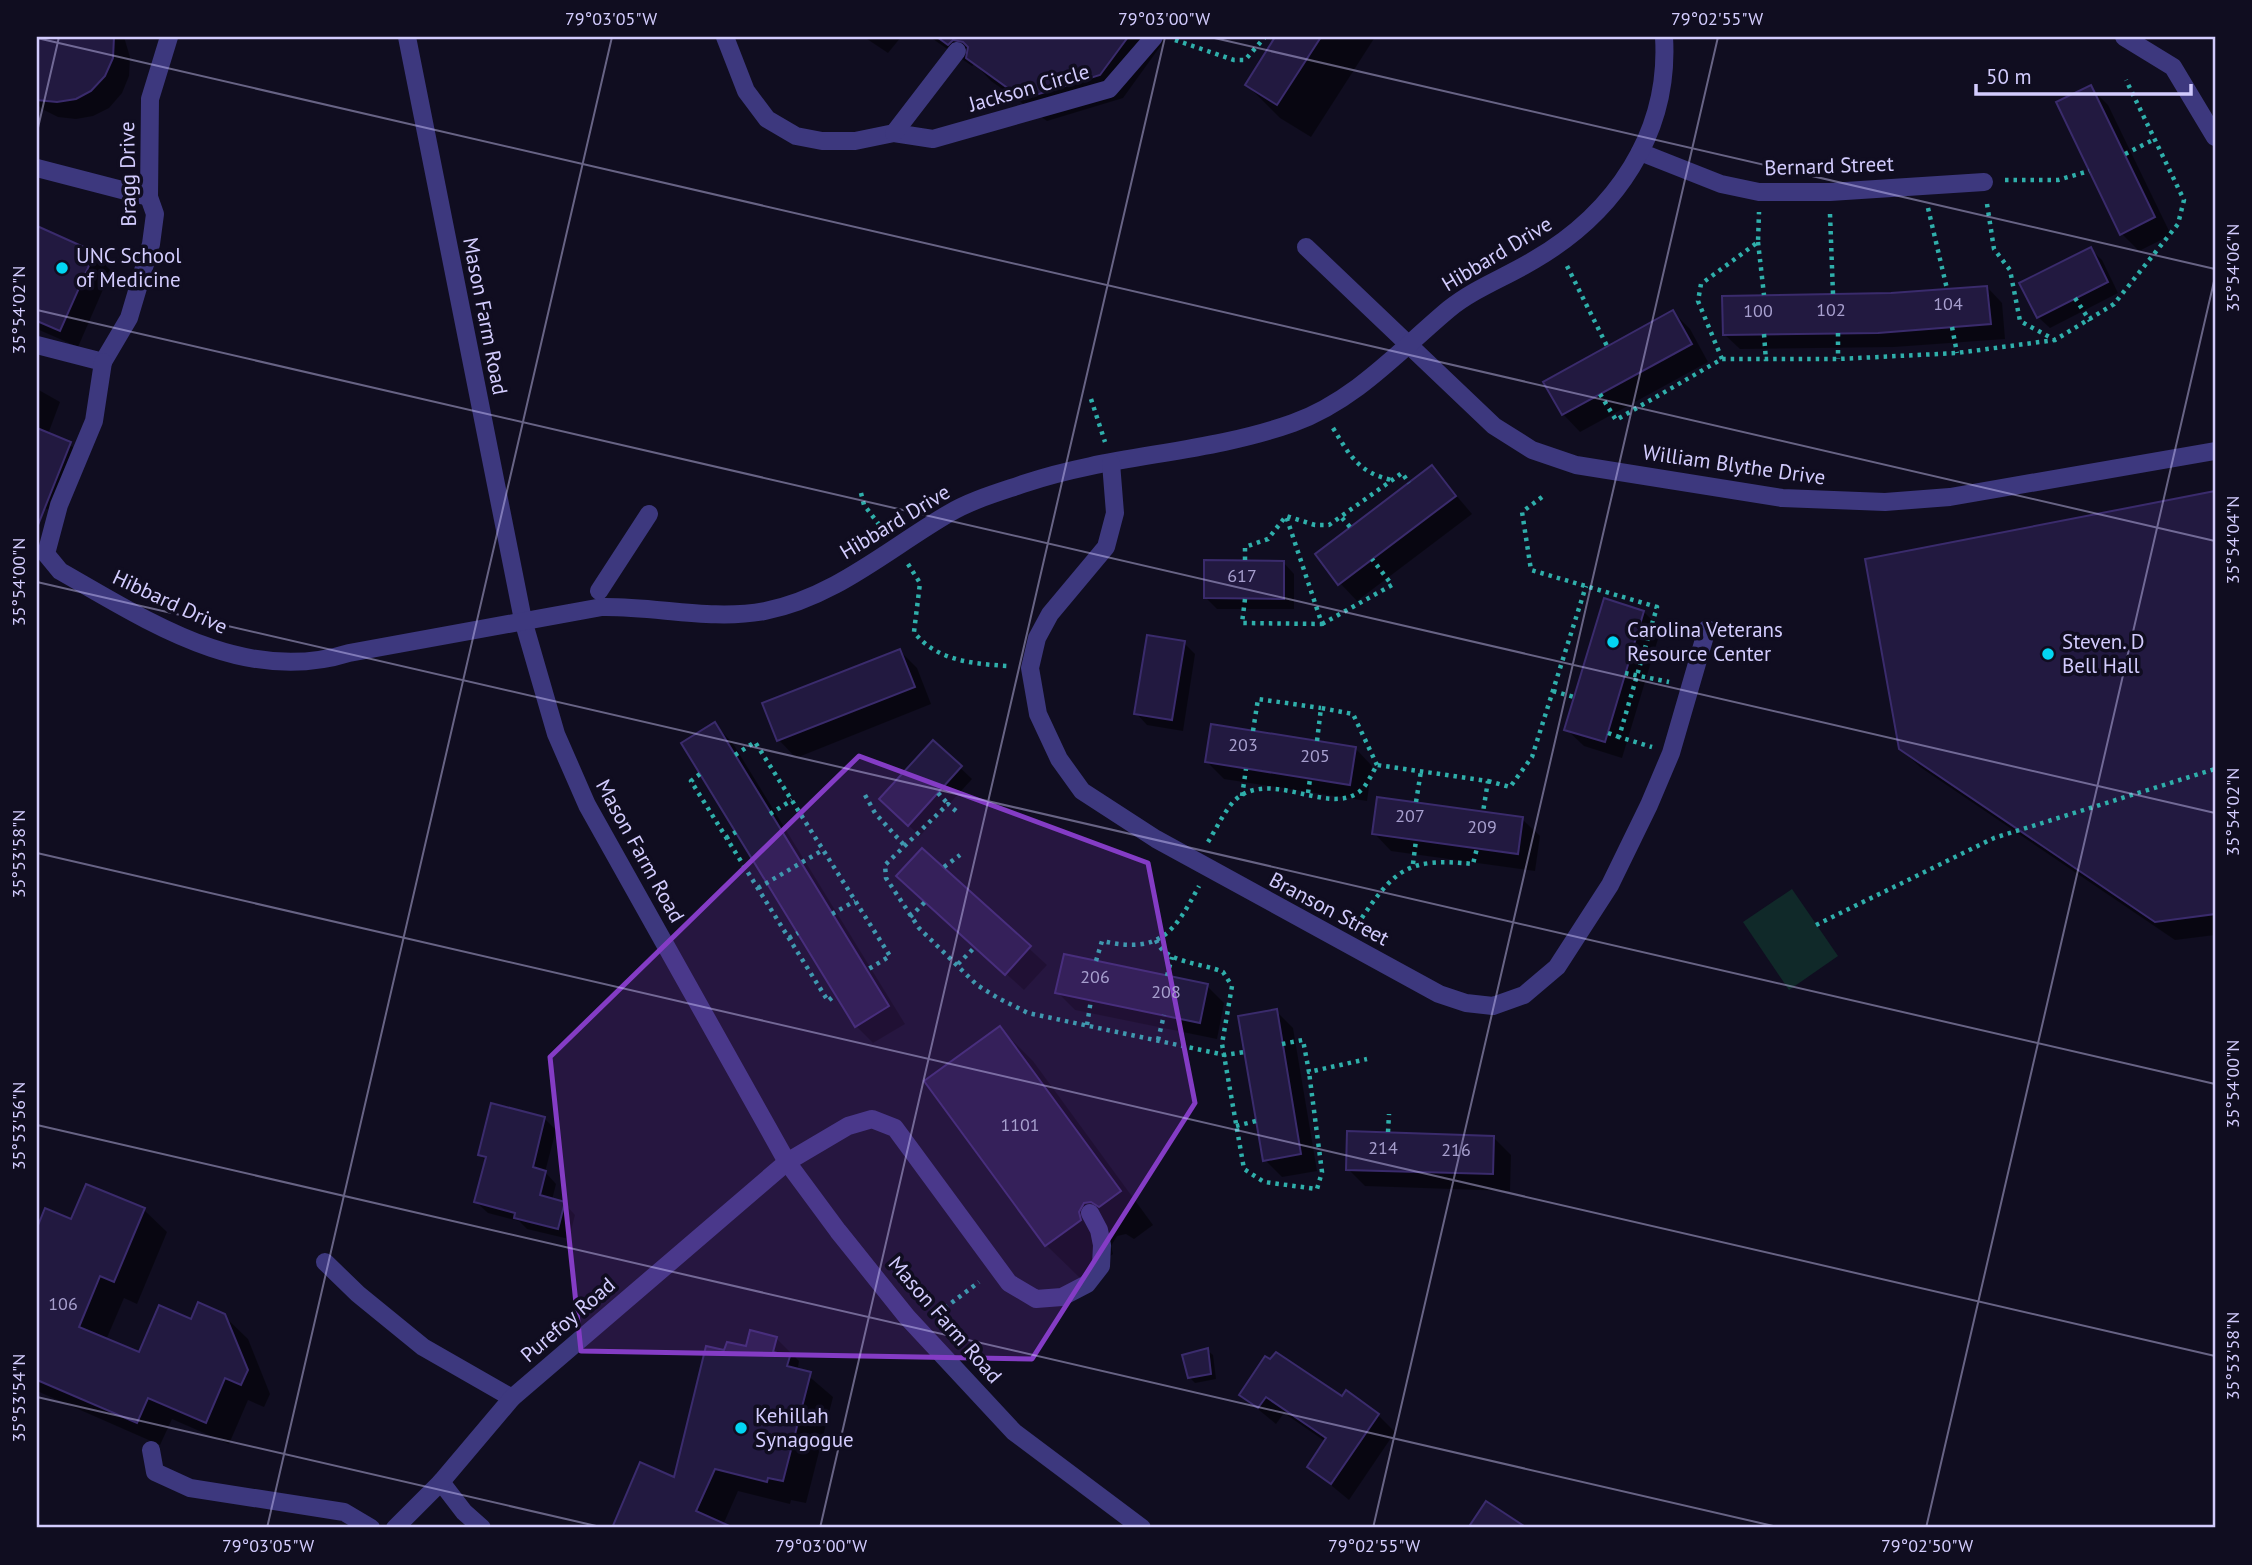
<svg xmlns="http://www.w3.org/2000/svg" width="2252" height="1565" font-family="'PT Sans',sans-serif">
<rect width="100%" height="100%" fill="#100d20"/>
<path fill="#102929" d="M 1792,889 L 1838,956 L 1789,990 L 1743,922 Z"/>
<g fill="#0007">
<path d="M 37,37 L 124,37 L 130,57 L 129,76 L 122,93 L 109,108 L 93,116 L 76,119 L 58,117 L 42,109 L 37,104 Z"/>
<path d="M 864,37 L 901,37 L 888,53 Z"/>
<path d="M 930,37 L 1167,37 L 1123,98 L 1047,121 L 991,81 L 975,64 L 972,66 Z"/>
<path d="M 1277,37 L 1375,37 L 1311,137 L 1280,118 L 1247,85 Z"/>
<path d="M 2091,88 L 2108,105 L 2171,235 L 2139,251 L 2122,234 Z"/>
<path d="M 37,228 L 94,253 L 111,271 L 78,347 L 37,329 Z"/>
<path d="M 2090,249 L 2102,260 L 2118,293 L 2050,328 L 2038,317 Z"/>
<path d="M 1987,287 L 2002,303 L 2005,339 L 1894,347 L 1740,349 L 1724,334 L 1891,295 Z"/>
<path d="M 1673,312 L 1690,329 L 1708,362 L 1580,432 L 1563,414 Z"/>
<path d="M 37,389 L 60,402 L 48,434 L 75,448 L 51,511 L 37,505 Z"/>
<path d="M 1432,467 L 1472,514 L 1357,601 L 1340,583 Z"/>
<path d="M 2215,493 L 2215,935 L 2175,940 L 1920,767 L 1900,748 L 1867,561 Z"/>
<path d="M 1283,562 L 1294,574 L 1294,609 L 1217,609 L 1206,598 Z"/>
<path d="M 1644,612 L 1661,629 L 1622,758 L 1584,746 L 1566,729 Z"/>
<path d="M 1184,643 L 1195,654 L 1183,731 L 1147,725 L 1136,713 Z"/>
<path d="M 900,651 L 917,668 L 931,704 L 796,758 L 779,740 L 764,704 Z"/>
<path d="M 715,725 L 732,742 L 905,1024 L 873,1043 L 856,1026 Z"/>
<path d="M 933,742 L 972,779 L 920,836 L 893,811 Z"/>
<path d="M 1355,748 L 1372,766 L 1367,801 L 1224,779 L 1206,761 Z"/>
<path d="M 1522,819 L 1540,836 L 1535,871 L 1391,851 L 1374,833 Z"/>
<path d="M 922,850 L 1047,965 L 1024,990 L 916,893 Z"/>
<path d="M 1207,986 L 1224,1003 L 1217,1039 L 1075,1010 L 1057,992 Z"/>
<path d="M 1276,1011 L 1293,1028 L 1317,1171 L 1282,1177 L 1265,1160 Z"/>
<path d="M 1000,1028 L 1033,1061 L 1153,1225 L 1134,1239 L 1126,1234 L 1117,1236 L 1111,1246 L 1113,1254 L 1080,1278 L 1046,1245 Z"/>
<path d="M 544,1118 L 556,1130 L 545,1172 L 556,1184 L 552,1200 L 564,1203 L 575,1215 L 569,1239 L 527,1229 L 519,1221 L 488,1213 L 476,1202 L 486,1161 L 480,1155 Z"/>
<path d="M 1494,1138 L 1511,1155 L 1510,1191 L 1365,1186 L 1348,1169 Z"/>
<path d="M 46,1210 L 72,1221 L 144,1210 L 167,1232 L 137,1304 L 124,1298 L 106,1340 L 140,1355 L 192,1321 L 224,1316 L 248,1339 L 270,1394 L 264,1407 L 248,1400 L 229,1444 L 172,1419 L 160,1445 L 37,1391 L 37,1231 Z"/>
<path d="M 776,1338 L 799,1361 L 798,1367 L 833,1397 L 806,1503 L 791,1500 L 790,1504 L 738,1491 L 723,1525 L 730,1528 L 613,1528 L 641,1465 L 675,1479 L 726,1352 Z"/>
<path d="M 1207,1350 L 1213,1355 L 1216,1379 L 1195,1383 L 1189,1377 Z"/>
<path d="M 1241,1395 L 1342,1399 L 1378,1415 L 1395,1432 L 1349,1500 L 1309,1467 L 1326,1442 L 1284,1413 L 1276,1424 Z"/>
</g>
<g fill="#221940" stroke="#3a2b6c" stroke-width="2">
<path d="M 37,37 L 114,37 L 113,58 L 105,76 L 91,91 L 76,99 L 57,102 L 37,100 Z"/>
<path d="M 937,37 L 1128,37 L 1100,75 L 1023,99 L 966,58 L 968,47 L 963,42 L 953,40 L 948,45 Z"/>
<path d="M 1275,37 L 1321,37 L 1277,105 L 1245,85 Z"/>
<path d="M 2091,85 L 2155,217 L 2120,235 L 2056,102 Z"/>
<path d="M 37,226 L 95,252 L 60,331 L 37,321 Z"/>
<path d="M 2091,247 L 2108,282 L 2037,318 L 2019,283 Z"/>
<path d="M 1987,286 L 1991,324 L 1878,333 L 1723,335 L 1722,296 L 1891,293 Z"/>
<path d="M 1673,310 L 1692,344 L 1562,415 L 1543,382 Z"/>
<path d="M 37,428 L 71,442 L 38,525 L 37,525 Z"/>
<path d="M 1432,465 L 1456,496 L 1338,585 L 1315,554 Z"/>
<path d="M 2215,491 L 2215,914 L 2155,922 L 1899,749 L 1865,559 Z"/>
<path d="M 1204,560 L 1284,561 L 1284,599 L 1204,598 Z"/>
<path d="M 1604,598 L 1644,611 L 1605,742 L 1564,730 Z"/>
<path d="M 1147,635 L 1185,641 L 1172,720 L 1134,714 Z"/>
<path d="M 900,649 L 915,687 L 777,741 L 762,703 Z"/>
<path d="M 715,722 L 889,1006 L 855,1027 L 681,743 Z"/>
<path d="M 1211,724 L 1356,747 L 1350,785 L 1205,762 Z"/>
<path d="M 933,740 L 962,766 L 908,826 L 879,799 Z"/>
<path d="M 1377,797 L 1523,817 L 1518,854 L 1372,834 Z"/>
<path d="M 922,848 L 1031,946 L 1005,975 L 896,876 Z"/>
<path d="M 1064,954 L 1208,984 L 1200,1023 L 1055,993 Z"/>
<path d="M 1277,1009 L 1301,1154 L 1263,1161 L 1238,1016 Z"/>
<path d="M 1000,1026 L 1121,1191 L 1099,1207 L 1091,1202 L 1084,1203 L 1079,1212 L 1081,1220 L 1045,1246 L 924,1081 Z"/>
<path d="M 491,1103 L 545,1117 L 533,1167 L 546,1171 L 540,1195 L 565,1202 L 558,1229 L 514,1218 L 515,1213 L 474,1202 L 486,1157 L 478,1155 Z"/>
<path d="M 1347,1131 L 1494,1136 L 1493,1174 L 1346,1170 Z"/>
<path d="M 86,1184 L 145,1208 L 114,1282 L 100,1276 L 79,1327 L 139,1352 L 159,1305 L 191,1319 L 198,1302 L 225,1314 L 248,1370 L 241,1385 L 225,1378 L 206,1423 L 148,1398 L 137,1423 L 37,1380 L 37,1228 L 45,1208 L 71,1219 Z"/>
<path d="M 750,1330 L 777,1337 L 773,1352 L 790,1356 L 787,1366 L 811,1372 L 783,1481 L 768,1478 L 767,1482 L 715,1469 L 696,1511 L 734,1528 L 612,1528 L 640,1462 L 674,1477 L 706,1346 L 724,1350 L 727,1342 L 746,1346 Z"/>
<path d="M 1208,1348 L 1211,1374 L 1188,1378 L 1182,1355 Z"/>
<path d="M 1276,1352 L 1342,1396 L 1346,1390 L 1379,1414 L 1331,1484 L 1307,1467 L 1326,1438 L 1266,1397 L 1258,1408 L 1239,1395 L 1265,1356 L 1270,1359 Z"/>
<path d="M 1486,1501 L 1527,1528 L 1468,1528 Z"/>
</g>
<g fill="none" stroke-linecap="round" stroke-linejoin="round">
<g stroke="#2fafab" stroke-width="4.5" stroke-dasharray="3.5 5" stroke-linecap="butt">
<path d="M 1175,40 L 1234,60 L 1245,60 L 1265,37"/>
<path d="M 2125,154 L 2155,139"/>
<path d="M 2005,180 L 2058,180 L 2089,171"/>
<path d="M 1987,204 L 1994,249 L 2010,270 L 2020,321 L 2055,340"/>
<path d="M 1928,208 L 1947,289"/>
<path d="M 1830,214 L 1833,294"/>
<path d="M 1758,242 L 1764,295"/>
<path d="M 1567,266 L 1607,346"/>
<path d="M 2075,298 L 2090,321"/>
<path d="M 1952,327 L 1957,353"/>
<path d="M 1838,333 L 1838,359"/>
<path d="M 1764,334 L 1766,361"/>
<path d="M 1722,359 L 1698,301 L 1701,284 L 1758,242 L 1759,212"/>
<path d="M 1600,394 L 1616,420 L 1722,359 L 1838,359 L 1957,353 L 2055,340 L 2114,304 L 2178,224 L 2184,200 L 2126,80"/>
<path d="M 1091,399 L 1105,442"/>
<path d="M 1333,428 C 1350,456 1359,473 1392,480"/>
<path d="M 861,493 L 864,505 L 884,531"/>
<path d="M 1542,497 L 1522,512 L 1531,570 L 1657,607 L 1619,737 L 1652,747"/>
<path d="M 1342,518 L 1350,527"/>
<path d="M 1245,560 L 1245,547 L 1268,539 L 1286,516 L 1315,525 L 1329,525 L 1402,473 L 1409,483"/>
<path d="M 908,564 L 920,583 L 914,632 C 936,661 974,664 1008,666"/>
<path d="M 1245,599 L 1242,623 L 1322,624 L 1286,516"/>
<path d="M 1322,624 L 1392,585 L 1372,559"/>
<path d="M 1625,673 L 1669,682"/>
<path d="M 1553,691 L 1574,697"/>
<path d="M 1253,731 L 1258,699 L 1321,708"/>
<path d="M 1608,733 L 1619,737"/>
<path d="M 1317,741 L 1321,708 L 1353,714 L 1377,765"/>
<path d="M 735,755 L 755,742 L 890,956 L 867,970"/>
<path d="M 700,774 L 691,781 L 828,1001 L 835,995"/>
<path d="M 1488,781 L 1510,787 L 1532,757 L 1586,586"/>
<path d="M 938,793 L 948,804"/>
<path d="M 1308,793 L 1310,779"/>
<path d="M 865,795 L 875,813 L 904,845"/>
<path d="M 1242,796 L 1246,769"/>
<path d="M 1416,802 L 1421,771"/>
<path d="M 956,811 L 948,804 L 885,865 L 886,878 L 919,928 L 977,985 L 998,998 L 1028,1013 L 1225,1055 L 1245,1052"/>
<path d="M 770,814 L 792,800"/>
<path d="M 726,838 L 736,832"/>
<path d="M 1208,842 C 1216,829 1224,812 1234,801 C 1269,767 1327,816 1359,792 C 1367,786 1372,773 1377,765 L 1488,781 L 1483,812"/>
<path d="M 1413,864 L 1416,840"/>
<path d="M 944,867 L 960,855"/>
<path d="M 758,888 L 823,850"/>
<path d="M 832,914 L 855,901"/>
<path d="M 910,917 L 925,902"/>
<path d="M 1357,925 C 1394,870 1406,857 1473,864 L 1477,848"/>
<path d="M 1816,925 L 1994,838 L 2215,769"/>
<path d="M 789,938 L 798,933"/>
<path d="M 1156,940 C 1164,963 1203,963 1223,972 L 1232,986 L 1222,1044 L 1244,1169 L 1264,1182 L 1317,1189 L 1322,1172 L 1309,1072"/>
<path d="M 1096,961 L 1102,941 C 1160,954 1174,933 1199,886"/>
<path d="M 958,964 L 975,947"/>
<path d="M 1167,976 L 1172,957"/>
<path d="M 1087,1025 L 1091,1000"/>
<path d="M 1158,1040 L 1164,1015"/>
<path d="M 1282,1044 L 1303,1040 L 1309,1072 L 1367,1059"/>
<path d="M 1236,1126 L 1256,1121"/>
<path d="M 1388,1132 L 1389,1114"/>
<path d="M 938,1313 L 979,1282"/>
</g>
<g stroke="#3d387e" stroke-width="18">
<path d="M 407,37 L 523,620 L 556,734 L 587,805 L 787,1162 L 838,1231 L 907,1317 L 1014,1432 L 1142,1528"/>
<path d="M 725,37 L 746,91 L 767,119 L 796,136 L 822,141 L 855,141 L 894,133 L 933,139 L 1109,89 L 1154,37"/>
<path d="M 2124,37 L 2173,67 L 2215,137"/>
<path d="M 894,133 L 957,51"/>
<path d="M 1640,152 L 1721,184 L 1759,192 L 1830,192 L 1984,182"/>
<path d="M 37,168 L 149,197"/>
<path d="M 1306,247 L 1494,426 L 1532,450 L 1576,465 L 1782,498 L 1885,502 L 1950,497 L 2215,451"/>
<path d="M 37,345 L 103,362 L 129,318 L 151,244 L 155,214 L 149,197 L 150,99 L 169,37"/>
<path d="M 103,362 L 94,421 L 59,505 L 46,554 L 60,571 C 148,621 244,686 349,653 L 602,607 C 656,606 712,621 765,611 C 835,597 888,549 948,514 C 971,500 1000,492 1026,483 C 1113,454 1206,454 1293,423 C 1355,401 1400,350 1449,309 C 1475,288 1506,277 1534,260 C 1615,213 1670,133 1664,37"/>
<path d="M 1111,463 L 1115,513 L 1106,547 L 1050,614 L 1037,638 L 1030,668 L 1038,714 L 1059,759 L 1082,791 L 1156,839 L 1439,994 L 1466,1003 L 1493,1006 L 1524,995 L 1557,967 L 1610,885 L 1649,805 L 1671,753 L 1707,629"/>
<path d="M 599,591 L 649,514"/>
<path d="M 325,1262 L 358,1294 L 423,1347 L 512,1398"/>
<path d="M 151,1450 L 155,1472 L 190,1488 L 344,1512 L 371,1528"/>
<path d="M 441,1482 L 464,1512 L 482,1528"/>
<path d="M 395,1528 L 441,1482 L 512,1398 L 787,1162 L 848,1126 L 872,1119 L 895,1128 L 1009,1283 L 1036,1299 L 1062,1297 L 1087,1284 L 1101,1266 L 1102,1245 L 1099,1230 L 1090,1213"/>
</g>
</g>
<path fill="#843cc5" fill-opacity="0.2" stroke="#843cc5" stroke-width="5" stroke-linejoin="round" d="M 859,756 L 1148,863 L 1195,1103 L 1032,1359 L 581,1351 L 550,1057 Z"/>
<path fill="none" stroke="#d3ccfe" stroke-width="2" stroke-opacity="0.45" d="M 1210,37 L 2215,269M 37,38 L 2215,541M 37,132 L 59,37M 37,310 L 2215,813M 37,582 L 2215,1084M 37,853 L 2215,1356M 37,1125 L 1782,1528M 37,1397 L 605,1528M 267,1528 L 612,37M 820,1528 L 1165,37M 1373,1528 L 1718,37M 1926,1528 L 2215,277"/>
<g fill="#03d6f3" stroke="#100d20" stroke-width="2.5">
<circle cx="62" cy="268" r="7"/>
<circle cx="1613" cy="642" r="7"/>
<circle cx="2048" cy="654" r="7"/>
<circle cx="741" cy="1428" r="7"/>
</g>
<g text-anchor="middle" stroke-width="7" stroke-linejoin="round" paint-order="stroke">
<g font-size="18" fill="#a79fce">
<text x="1948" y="310">104</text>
<text x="1831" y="316">102</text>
<text x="1758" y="317">100</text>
<text x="1242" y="582">617</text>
<text x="1243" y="751">203</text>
<text x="1315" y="762">205</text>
<text x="1410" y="822">207</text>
<text x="1482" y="833">209</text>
<text x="1095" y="983">206</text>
<text x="1166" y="998">208</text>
<text x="1020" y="1131">1101</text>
<text x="1383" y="1154">214</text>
<text x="1456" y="1156">216</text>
<text x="63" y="1310">106</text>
</g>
<g font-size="21" fill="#d3ccfe" stroke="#100d20">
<text transform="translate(1029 88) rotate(-16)" y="7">Jackson Circle</text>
<text transform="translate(1829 166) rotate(-2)" y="7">Bernard Street</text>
<text transform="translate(128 174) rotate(-91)" y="7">Bragg Drive</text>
<text transform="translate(1497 254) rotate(-31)" y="7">Hibbard Drive</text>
<text transform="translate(485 316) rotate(79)" y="7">Mason Farm Road</text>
<text transform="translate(1734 465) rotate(8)" y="7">William Blythe Drive</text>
<text transform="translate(895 522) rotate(-31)" y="7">Hibbard Drive</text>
<text transform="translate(170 602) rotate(25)" y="7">Hibbard Drive</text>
<text transform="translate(640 851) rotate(61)" y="7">Mason Farm Road</text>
<text transform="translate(1329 909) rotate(28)" y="7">Branson Street</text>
<text transform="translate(568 1320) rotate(-41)" y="7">Purefoy Road</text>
<text transform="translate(945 1320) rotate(49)" y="7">Mason Farm Road</text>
</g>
<g font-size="21" fill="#d3ccfe" stroke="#100d20" text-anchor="start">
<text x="76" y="263">UNC School<tspan x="76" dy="24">of Medicine</tspan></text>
<text x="1627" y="637">Carolina Veterans<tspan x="1627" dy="24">Resource Center</tspan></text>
<text x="2062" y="649">Steven. D<tspan x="2062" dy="24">Bell Hall</tspan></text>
<text x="755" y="1423">Kehillah<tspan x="755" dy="24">Synagogue</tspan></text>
</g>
</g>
<rect width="2252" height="1565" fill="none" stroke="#100d20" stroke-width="77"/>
<path d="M1976 84v10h215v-10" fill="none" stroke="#d3ccfe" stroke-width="3.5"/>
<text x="1986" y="84" font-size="21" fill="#d3ccfe" stroke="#100d20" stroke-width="5" paint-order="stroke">50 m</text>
<rect x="38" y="38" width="2176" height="1488" fill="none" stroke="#d3ccfe" stroke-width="2.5"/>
<g font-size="18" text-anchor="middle" fill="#d3ccfe">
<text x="611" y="25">79°03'05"W</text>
<text x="1164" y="25">79°03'00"W</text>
<text x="1717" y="25">79°02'55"W</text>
<text transform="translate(2233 268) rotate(-90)" y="6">35°54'06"N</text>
<text transform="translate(19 310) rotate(-90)" y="6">35°54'02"N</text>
<text transform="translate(2233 540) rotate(-90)" y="6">35°54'04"N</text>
<text transform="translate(19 582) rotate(-90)" y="6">35°54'00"N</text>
<text transform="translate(2233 812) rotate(-90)" y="6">35°54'02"N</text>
<text transform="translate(19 854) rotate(-90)" y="6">35°53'58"N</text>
<text transform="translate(2233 1084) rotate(-90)" y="6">35°54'00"N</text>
<text transform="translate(19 1126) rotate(-90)" y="6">35°53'56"N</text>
<text transform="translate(2233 1356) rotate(-90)" y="6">35°53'58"N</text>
<text transform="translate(19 1398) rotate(-90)" y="6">35°53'54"N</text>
<text x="268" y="1552">79°03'05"W</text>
<text x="821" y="1552">79°03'00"W</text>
<text x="1374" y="1552">79°02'55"W</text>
<text x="1927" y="1552">79°02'50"W</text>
</g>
</svg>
